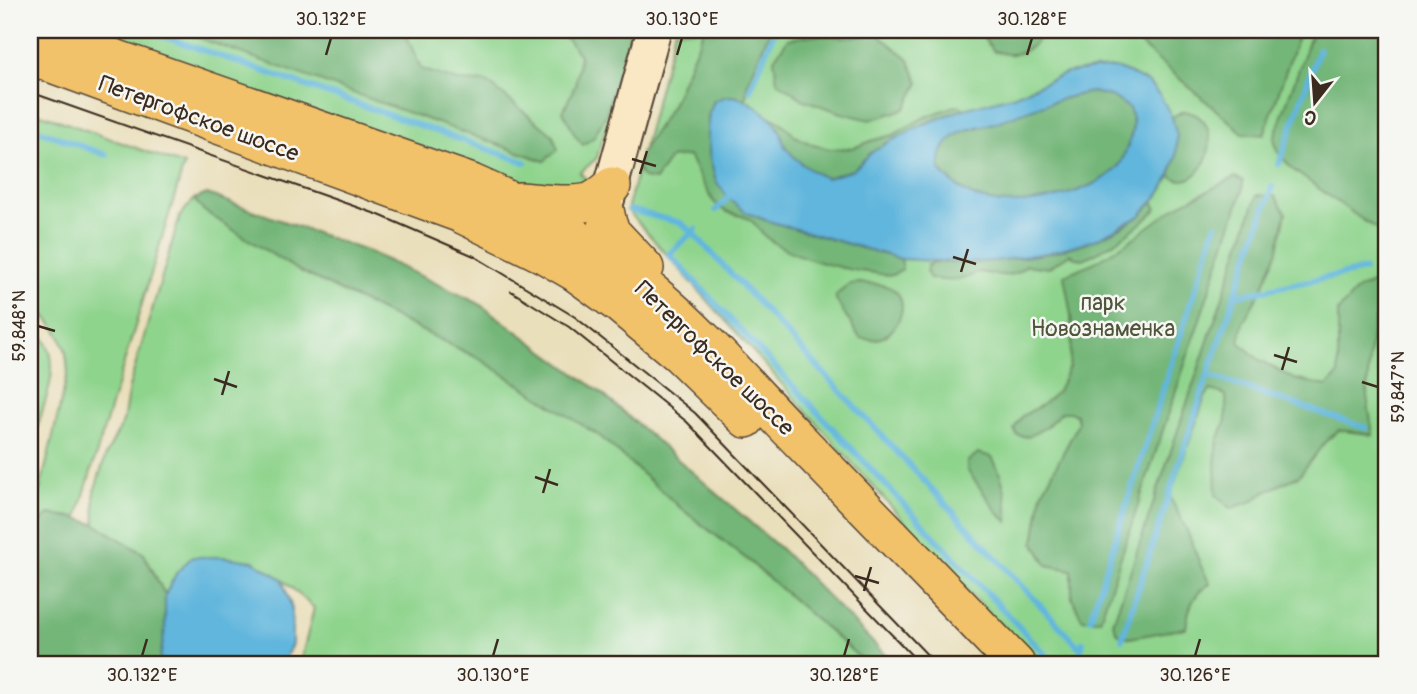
<svg xmlns="http://www.w3.org/2000/svg" width="1417" height="694" font-family="Pangolin,sans-serif">
<rect width="100%" height="100%" fill="#f6f6f2"/>
<filter id="ink" filterUnits="userSpaceOnUse"><feTurbulence type="fractalNoise" baseFrequency=".0143" numOctaves="2"/><feDisplacementMap in="SourceGraphic" scale="14" xChannelSelector="R" yChannelSelector="G"/><feConvolveMatrix kernelMatrix="1 2 1 2 8 2 1 2 1" color-interpolation-filters="sRGB"/></filter>
<filter id="wash" filterUnits="userSpaceOnUse"><feTurbulence type="fractalNoise" baseFrequency=".00686" numOctaves="4" result="noise"/><feDisplacementMap in="SourceGraphic" scale="28" xChannelSelector="R" yChannelSelector="G"/><feGaussianBlur stdDeviation="1.57" result="paint"/><feColorMatrix in="noise" values="0 0 0 0 0 0 0 0 0 0 0 0 0 0 0 0 0 1.4 0 .05"/><feComposite in="paint" operator="in"/></filter>
<g filter="url(#wash)">
<rect width="100%" height="100%" fill="#eadfbb"/>
<g fill="#8fd48d" stroke="#657f56" stroke-width="2">
<path d="M 67,30 L 633,30 L 597,158 L 580,173 L 589,182 L 565,195 Z"/>
<path d="M 675,30 L 1387,30 L 1387,664 L 1039,664 L 1000,625 L 943,565 L 627,210 Z"/>
<path d="M 30,110 L 184,165 L 77,518 L 49,514 L 30,533 L 68,372 C 67,365 67,356 65,349 C 60,332 46,313 30,305 Z"/>
<path d="M 194,199 L 203,210 L 238,233 L 296,269 L 480,359 L 601,437 L 683,510 L 748,560 L 867,664 L 300,664 L 314,608 L 282,579 L 253,561 L 177,572 L 165,595 L 144,554 L 95,524 L 94,492 L 106,455 L 123,422 L 129,387 L 180,216 Z"/>
<path d="M 30,322 C 60,349 54,374 43,409 C 39,423 34,437 30,451 Z"/>
</g>
<g fill="#73b678" stroke="#57704b" stroke-width="2">
<path d="M 176,30 L 404,30 L 421,69 L 458,81 L 487,82 L 553,135 L 558,150 L 544,161 Z"/>
<path d="M 540,30 L 632,30 L 605,116 L 594,137 L 583,145 L 575,135 L 563,111 L 575,86 L 580,55 L 567,39 Z"/>
<path d="M 704,30 L 770,30 L 747,85 L 746,99 L 729,96 L 714,101 L 709,113 L 707,132 L 710,158 L 716,181 L 745,212 L 768,221 L 901,259 L 902,264 L 902,270 C 898,272 895,274 892,275 C 887,276 880,274 875,273 C 844,270 793,258 767,238 C 760,233 756,223 749,219 C 736,212 728,217 715,203 C 706,192 696,169 689,156 L 670,158 L 655,180 L 643,178 L 638,168 L 642,151 L 672,105 Z"/>
<path d="M 984,30 L 1042,30 C 1040,42 1025,54 1012,54 C 1007,55 1000,52 994,51 L 984,39 Z"/>
<path d="M 1123,30 L 1300,30 L 1264,135 L 1243,133 Z"/>
<path d="M 1313,30 L 1387,30 L 1387,235 L 1361,219 L 1292,169 L 1277,151 L 1274,138 Z"/>
<path d="M 813,35 L 844,37 L 878,35 L 908,58 L 919,83 L 905,109 L 870,120 L 842,113 L 804,100 L 777,81 L 774,59 L 788,39 Z"/>
<path d="M 1092,92 L 1113,97 L 1130,108 C 1131,113 1133,119 1133,124 C 1133,133 1123,163 1116,169 C 1087,195 1027,209 989,201 C 968,197 953,185 940,170 C 939,156 942,145 954,137 C 965,128 981,127 994,123 C 1027,112 1058,97 1092,92 Z"/>
<path d="M 955,106 L 960,106 L 964,109 L 922,125 L 883,145 L 871,153 L 853,170 L 826,178 L 805,168 L 793,157 L 783,145 L 779,129 L 768,116 L 782,123 L 795,136 L 813,145 L 830,149 L 853,148 L 874,140 L 893,135 L 923,118 Z"/>
<path d="M 1183,111 C 1234,117 1202,201 1170,175 C 1178,152 1178,140 1172,117 Z"/>
<path d="M 1235,177 L 1243,181 L 1242,192 L 1100,620 L 1082,619 L 1072,598 L 1072,570 L 1047,565 L 1034,542 L 1042,493 L 1075,430 L 1078,422 L 1076,415 L 1070,412 L 1062,412 L 1046,427 L 1028,437 L 1017,435 L 1014,429 L 1022,416 L 1042,405 L 1058,391 L 1069,367 L 1072,337 L 1071,315 L 1064,275 L 1095,262 L 1128,242 L 1177,206 Z"/>
<path d="M 207,194 L 369,252 L 478,303 L 599,391 L 782,550 L 894,664 L 867,664 L 748,560 L 683,510 L 601,437 L 480,359 L 296,269 L 238,233 L 203,210 L 194,199 Z"/>
<path d="M 1257,195 L 1275,196 L 1286,213 L 1277,253 L 1262,289 L 1243,322 L 1239,342 L 1258,359 L 1294,379 L 1327,386 L 1338,375 L 1338,311 L 1358,289 L 1375,282 L 1385,298 L 1374,323 L 1369,358 L 1367,396 L 1373,435 L 1339,430 L 1325,442 L 1299,476 L 1271,489 L 1250,502 L 1231,508 L 1216,495 L 1215,463 L 1218,440 L 1226,420 L 1226,395 L 1211,390 L 1205,397 L 1170,497 L 1188,533 L 1200,564 L 1210,584 C 1193,593 1188,609 1186,628 L 1130,638 L 1117,633 L 1113,623 Z"/>
<path d="M 1153,201 L 1157,209 C 1135,230 1110,247 1083,259 L 1076,258 L 1070,254 L 1048,268 L 1026,265 C 1010,281 997,274 978,272 C 961,282 949,282 930,278 L 926,271 L 928,265 L 934,262 C 1000,264 1083,255 1138,217 C 1144,213 1149,206 1153,201 Z"/>
<path d="M 858,283 C 868,284 882,283 891,288 C 913,300 898,335 877,339 C 872,340 865,339 860,338 L 836,300 L 836,295 L 850,284 Z"/>
<path d="M 978,453 L 992,457 C 1004,478 1007,499 1008,522 L 999,514 L 967,470 L 967,462 Z"/>
<path d="M 49,514 L 77,518 L 95,524 L 144,554 L 165,595 L 165,629 L 159,664 L 30,664 L 30,533 Z"/>
</g>
<g fill="#61b6dd" stroke="#4e707e" stroke-width="2" fill-rule="evenodd">
<path d="M 1115,68 L 1131,74 L 1149,83 L 1161,97 L 1172,117 L 1177,136 L 1176,157 L 1170,175 L 1162,191 L 1140,216 L 1097,239 L 1048,253 L 996,261 L 966,263 L 901,259 L 768,221 L 745,212 L 728,198 L 716,181 L 710,158 L 707,132 L 709,113 L 714,101 C 719,99 725,96 730,96 C 746,96 771,115 779,129 C 783,136 782,143 787,149 C 798,163 810,171 826,178 L 853,170 L 871,153 L 883,145 L 922,125 L 964,109 L 1015,95 L 1067,73 L 1094,69 ZM 1092,92 L 1113,97 L 1129,108 C 1131,113 1133,119 1133,124 C 1133,133 1123,163 1116,169 C 1088,194 1026,209 989,201 C 968,197 953,185 940,170 C 939,156 942,145 954,137 C 964,128 981,127 994,123 C 1027,112 1058,97 1092,92 Z"/>
<path d="M 192,557 L 224,557 L 253,561 L 282,579 L 292,609 L 292,644 L 283,664 L 159,664 L 165,629 L 165,595 L 177,572 Z"/>
</g>
<g fill="none" stroke-linecap="round" stroke-linejoin="round">
<g stroke="#61b6dd" stroke-width="6">
<path d="M 145,30 L 525,162"/>
<path d="M 750,90 L 775,30"/>
<path d="M 30,127 L 106,155"/>
<path d="M 1279,164 L 1319,49"/>
<path d="M 630,210 L 681,223 L 692,232 L 1081,649 L 1083,642"/>
<path d="M 716,210 L 728,198"/>
<path d="M 696,229 L 669,254 L 1054,664"/>
<path d="M 1234,296 L 1364,270"/>
<path d="M 1208,375 L 1272,187"/>
<path d="M 1090,619 L 1216,224"/>
<path d="M 1122,639 L 1208,375 L 1366,428"/>
</g>
</g>
</g>
<g filter="url(#ink)">
<g fill="none" stroke-linecap="round" stroke-linejoin="round">
<g stroke="#554536" stroke-width="37">
<path id="secondary" d="M 604,212 L 654,30"/>
</g>
<g stroke="#554536" stroke-width="40">
<g id="primary">
<path d="M 34,30 L 472,183 C 537,211 598,248 653,293 C 706,337 754,394 802,443 C 874,517 945,591 1016,664"/>
<path d="M 30,56 L 461,214 L 543,254 L 576,273 L 620,305 L 679,354 L 746,419"/>
<path d="M 520,201 C 540,202 570,207 589,202 C 598,199 605,192 612,186"/>
<path d="M 605,210 L 608,224 L 612,233 L 645,268"/>
</g>
</g>
<use href="#secondary" stroke="#fae7c3" stroke-width="33"/>
<use href="#primary" stroke="#f2c26a" stroke-width="37"/>
<g stroke="#3b2a1e" stroke-width="2">
<path d="M 30,92 L 379,215 L 474,256 L 575,317 L 695,413 L 936,664"/>
<path d="M 511,291 L 569,327 L 687,422 L 920,664"/>
</g>
</g>
</g>
<path fill="none" stroke="#3b2a1e" stroke-width="2.5" d="M 326,55 L 331,38M 677,55 L 682,38M 1027,55 L 1032,38M 632,159 L 656,166M 640,174 L 647,151M 953,257 L 976,264M 961,272 L 968,249M 38,326 L 55,331M 1274,355 L 1297,362M 1282,370 L 1289,347M 214,379 L 237,387M 1362,382 L 1378,387M 222,395 L 229,371M 535,477 L 558,485M 543,493 L 550,469M 855,576 L 879,583M 864,591 L 871,567M 142,656 L 147,639M 493,656 L 498,639M 844,656 L 849,639M 1195,656 L 1200,639"/>
<g text-anchor="middle" stroke-width="5" stroke-linejoin="round" paint-order="stroke">
<g font-size="23" fill="#3b2a1e" stroke="#f6f6f2">
<text transform="translate(199 118) rotate(20)" y="8">Петергофское шоссе</text>
<text transform="translate(715 358) rotate(44)" y="8">Петергофское шоссе</text>
</g>
<g font-size="23" fill="#50543a" stroke="#f6f6f2">
<text x="1103" y="310">парк<tspan x="1103" dy="26">Новознаменка</tspan></text>
</g>
</g>
<rect width="1417" height="694" fill="none" stroke="#f6f6f2" stroke-width="77"/>
<g transform="translate(1315 102) rotate(197)" stroke="#f6f6f2" stroke-width="5" paint-order="stroke">
<path d="M0-5L12 26L0 18L-12 26Z" fill="#3b2a1e"/>
<text y="-10" font-size="19" font-weight="bold" text-anchor="middle" fill="#3b2a1e">С</text>
</g>
<rect x="38" y="38" width="1340" height="618" fill="none" stroke="#3b2a1e" stroke-width="2.5"/>
<g font-size="18" text-anchor="middle" fill="#3b2a1e">
<text x="331" y="25">30.132°E</text>
<text x="682" y="25">30.130°E</text>
<text x="1032" y="25">30.128°E</text>
<text transform="translate(19 326) rotate(-90)" y="6">59.848°N</text>
<text transform="translate(1398 387) rotate(-90)" y="6">59.847°N</text>
<text x="142" y="681">30.132°E</text>
<text x="493" y="681">30.130°E</text>
<text x="844" y="681">30.128°E</text>
<text x="1195" y="681">30.126°E</text>
</g>
</svg>
